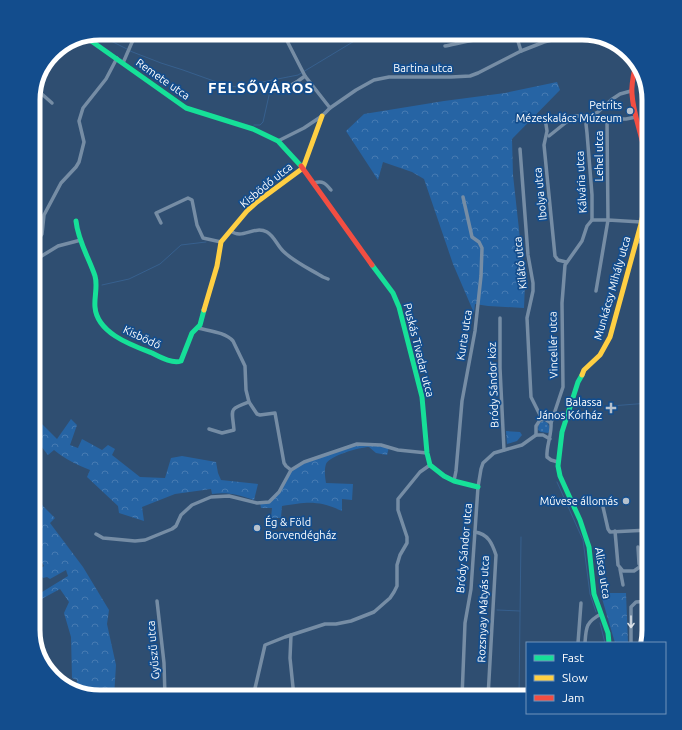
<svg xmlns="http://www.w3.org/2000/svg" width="682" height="730" font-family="Ubuntu,sans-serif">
<defs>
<pattern id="grass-dots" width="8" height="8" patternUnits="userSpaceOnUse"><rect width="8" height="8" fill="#2664a4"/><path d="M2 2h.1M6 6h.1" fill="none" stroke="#477bb2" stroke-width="1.8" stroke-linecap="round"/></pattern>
<pattern id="forest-crowns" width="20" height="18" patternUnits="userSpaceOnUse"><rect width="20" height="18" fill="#2664a4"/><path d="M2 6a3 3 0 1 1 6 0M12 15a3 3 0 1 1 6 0" fill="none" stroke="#477bb2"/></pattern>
</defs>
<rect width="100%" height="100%" fill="#2f4e71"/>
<path fill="url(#grass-dots)" d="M 543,421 L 547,422 L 549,426 L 549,432 L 548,433 L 541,432 L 538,430 L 539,423 Z"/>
<g fill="url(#forest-crowns)">
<path d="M 557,82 L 560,90 L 512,139 L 513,175 L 525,284 L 524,308 L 488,306 L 475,304 L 474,313 L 453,264 L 424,179 L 412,172 L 383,162 L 378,180 L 346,131 L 364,114 L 444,101 L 505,93 Z"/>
<path d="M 33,415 L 57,439 L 71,419 L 77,425 L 70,445 L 78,448 L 82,439 L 102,450 L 108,445 L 115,449 L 112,455 L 140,477 L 165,478 L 171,458 L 182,456 L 216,462 L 218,473 L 221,480 L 258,484 L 254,500 C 238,495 229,492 212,494 L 211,489 L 175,494 L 142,507 L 144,521 L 119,513 L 118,506 L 87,477 L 90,470 C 77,465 65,459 54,450 L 48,455 L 33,436 Z"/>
<path d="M 506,431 L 520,432 L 522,435 L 517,441 L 507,444 Z"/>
<path d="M 357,444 L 389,447 L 387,455 L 376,453 L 369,447 C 360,447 329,456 326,464 C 324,470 325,477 326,483 L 353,484 L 352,500 L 342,499 L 342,511 C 317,500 308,502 282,506 L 281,518 L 271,518 L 272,508 L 261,508 L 260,503 C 278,502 281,482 291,470 C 300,459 342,449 357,444 Z"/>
<path d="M 38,499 L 43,506 L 55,518 L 50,523 L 83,567 L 109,610 L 107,624 L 116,665 L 114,697 L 94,696 L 91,689 L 76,690 L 77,680 L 72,678 L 71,637 L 64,613 L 69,602 L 60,589 L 36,602 L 34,597 L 68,576 L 66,570 L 50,579 L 47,577 L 43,578 L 37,571 L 44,566 L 39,557 L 35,558 L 33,555 L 33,503 Z"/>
<path d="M 610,593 L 626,593 L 628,643 L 615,643 L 601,595 Z"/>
</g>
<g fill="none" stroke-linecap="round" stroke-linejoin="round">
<g stroke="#37608e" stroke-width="1">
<path d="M 93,36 L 109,40 L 127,49"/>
<path d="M 130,51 L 161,63 L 183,70 L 225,85 L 237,87 L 298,75 L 361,37 L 370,33"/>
<path d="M 254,125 L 260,125 L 263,122 L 272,82"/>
<path d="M 102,285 L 129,279 L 160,264 L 181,245 L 206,242"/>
<path d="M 611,406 L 649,403"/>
<path d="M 557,482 L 583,540 L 590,594 L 596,612"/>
<path d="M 497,610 L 520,611"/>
<path d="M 600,623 L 605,643"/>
<path d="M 519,697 L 521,537"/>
</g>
<g stroke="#768da5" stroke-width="3.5">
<path d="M 283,33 L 305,76 L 330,108"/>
<path d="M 445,46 C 461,43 503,32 517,38 L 521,51"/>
<path d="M 123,63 L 136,33"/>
<path d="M 35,88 L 52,103"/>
<path d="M 281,91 L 298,81 L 305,76"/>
<path d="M 545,118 L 547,131 L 544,145 L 555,256 L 558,260 L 566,262"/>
<path d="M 549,136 L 569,120 L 575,116 L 590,116 L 598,112 L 611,100 L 620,94 L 631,91"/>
<path d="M 278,141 L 304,128 L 322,116 L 330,108 L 356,90 L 374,80 L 389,77 L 451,77 L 470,76 L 478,73 L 521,51 L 544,42 L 579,33"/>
<path d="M 520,149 L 528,255 L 533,283 L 533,291 L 527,318 L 531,397 L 542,419"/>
<path d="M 314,183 C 323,180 326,184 331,190"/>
<path d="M 592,220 L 608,220 L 607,120 L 609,119 L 626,119 L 636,117"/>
<path d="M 161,223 L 156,213 L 188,198 L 192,200 L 197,225 L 203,238 L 221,242"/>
<path d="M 231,231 C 242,240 254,225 267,232 C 274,236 277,245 283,251 C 294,262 310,269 323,277 L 328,279"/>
<path d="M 636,242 L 649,241"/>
<path d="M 33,247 L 42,234 L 44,215 L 61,183 L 76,167 L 79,162 L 84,142 L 79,121 L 83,108 L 106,79 L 117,58"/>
<path d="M 33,259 L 40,257 L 58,246 L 81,240"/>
<path d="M 596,291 L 608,220 L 641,222"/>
<path d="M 500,318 L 500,368 L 504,450"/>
<path d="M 198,328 C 209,331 225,332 233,341 L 245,366 L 246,390 L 249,402 L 257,414 L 260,415 L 275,413 L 284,463 L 286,466 L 291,470"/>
<path d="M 551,423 L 563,387 L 562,303 L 565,265 L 582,241 L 587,226 L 592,220 L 592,195 L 587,133 L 586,124 L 590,116"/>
<path d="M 209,429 L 222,433 L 234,430 C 232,408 228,410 249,402"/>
<path d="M 550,439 L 543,435 L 536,435 L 536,426 L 540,420 L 545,419 L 551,423 C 552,435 546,446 547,457 L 551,460 L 558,462"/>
<path d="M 454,481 L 456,471 L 462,401 L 475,331 L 481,276 L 482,248 L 479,242 L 472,237 L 463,197"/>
<path d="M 603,507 L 608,529 L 610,532 L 649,530"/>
<path d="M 615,531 L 618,565 L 623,571 L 634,571 L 641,566"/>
<path d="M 475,532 C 488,534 492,543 496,555 L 488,697"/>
<path d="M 96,534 L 103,538 L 114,539 L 135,541 L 145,540 L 172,529 L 176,526 L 181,515 L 192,505 L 211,497 L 229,496 L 257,503 L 269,502 L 279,492 L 291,470 L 304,462 L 357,444 L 381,445 L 398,450 L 427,453"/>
<path d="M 638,547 L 639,564 L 641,566 L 649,565"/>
<path d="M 646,565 L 646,581 L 649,583"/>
<path d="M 620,569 L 623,585"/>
<path d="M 157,601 L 164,663 L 165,697"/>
<path d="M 291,635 L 290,658 L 294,697"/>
<path d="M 578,643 L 581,603"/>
<path d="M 585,643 C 586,627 586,622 601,614"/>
<path d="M 631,643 L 631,607 L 636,602 L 649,601"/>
<path d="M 253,697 L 265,645 L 285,637 L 325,624 L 336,624 L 351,621 L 374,612 L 390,598 L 394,592 L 397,586 L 397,565 L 400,555 L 407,543 L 407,537 L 398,510 L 398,499 L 420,472 L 430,465"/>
<path d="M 462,697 L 465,623 L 471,589 L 478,487 L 481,469 L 483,463 L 494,453 L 522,445 L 536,435"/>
</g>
<g stroke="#16e098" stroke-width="5">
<path d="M 87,38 L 186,108 L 253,129 L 278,141 L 301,166"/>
<path d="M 76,221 C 78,241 89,258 95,276 C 98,286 94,297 95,307 C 97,333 131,345 152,353 C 160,357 172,364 181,361 L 192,333 L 200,325 L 204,310"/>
<path d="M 372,265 L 393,293 L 399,307 L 422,397 L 427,453 L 430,465 L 444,476 L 454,481 L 478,487"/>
<path d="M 582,375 L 578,382 L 562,432 L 558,466 L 560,476 L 580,520 L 589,547 L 594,594 L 608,633 L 609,643"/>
</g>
<g stroke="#ffcf43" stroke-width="5">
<path d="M 204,310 L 217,266 L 221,242 L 247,211 L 257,202 L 303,168 L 322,116"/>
<path d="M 582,375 L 584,370 L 600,355 L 610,337 L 641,224 L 646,200"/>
</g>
<g stroke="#f24e42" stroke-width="5">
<path d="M 636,63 C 634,73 631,83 632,94 C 633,112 640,130 644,148 C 648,165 649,183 646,200"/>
<path d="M 301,166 L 372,265"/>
</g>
</g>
<defs><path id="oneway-shaft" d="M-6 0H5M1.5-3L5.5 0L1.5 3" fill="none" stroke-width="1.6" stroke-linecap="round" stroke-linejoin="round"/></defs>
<use stroke="#dde2e8" href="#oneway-shaft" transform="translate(631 622) rotate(90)"/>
<g fill="#b6c1cd" stroke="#134d8d" stroke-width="1.5">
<circle cx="630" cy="111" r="4"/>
<path d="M609 402h4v4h4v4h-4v4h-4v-4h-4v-4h4z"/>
<circle cx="626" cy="501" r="4"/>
<circle cx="257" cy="528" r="4"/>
</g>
<g text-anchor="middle" stroke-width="3.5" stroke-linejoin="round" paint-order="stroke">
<g font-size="11" fill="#fff" stroke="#134d8d">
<text x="423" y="72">Bartina utca</text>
<text transform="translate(163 79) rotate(35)" y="4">Remete utca</text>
<text transform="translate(599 156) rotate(-90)" y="4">Lehel utca</text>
<text transform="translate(581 182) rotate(-93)" y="4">Kálvária utca</text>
<text transform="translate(266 185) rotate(-39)" y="4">Kisbödő utca</text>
<text transform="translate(540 194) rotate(-96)" y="4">Ibolya utca</text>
<text transform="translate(520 263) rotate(-96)" y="4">Kilátó utca</text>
<text transform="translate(612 288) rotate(-74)" y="4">Munkácsy Mihály utca</text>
<text transform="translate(464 335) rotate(-81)" y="4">Kurta utca</text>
<text transform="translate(142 337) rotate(25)" y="4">Kisbödő</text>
<text transform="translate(553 345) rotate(-91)" y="4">Vincellér utca</text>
<text transform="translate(419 350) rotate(76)" y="4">Puskás Tivadar utca</text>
<text transform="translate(493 385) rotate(-92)" y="4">Bródy Sándor köz</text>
<text transform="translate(464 548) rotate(-85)" y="4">Bródy Sándor utca</text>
<text transform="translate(603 573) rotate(81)" y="4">Alisca utca</text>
<text transform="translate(483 609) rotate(-88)" y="4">Rozsnyay Mátyás utca</text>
<text transform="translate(153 650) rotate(-95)" y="4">Gyűszű utca</text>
</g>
<g font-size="11" fill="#fff" stroke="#134d8d" text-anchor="end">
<text x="622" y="109">Petrits<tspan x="622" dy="13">Mézeskalács Múzeum</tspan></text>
<text x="602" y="406">Balassa<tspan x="602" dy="13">János Kórház</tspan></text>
<text x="618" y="505">Művese állomás</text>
<text x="265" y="526" text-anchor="start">Ég &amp; Föld<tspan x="265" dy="13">Borvendégház</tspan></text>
</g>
<g font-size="15" font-weight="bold" letter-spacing="1" fill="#fff" stroke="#134d8d">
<text x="261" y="93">FELSŐVÁROS</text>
</g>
</g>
<path d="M0 0H682V730H0ZM100 40H582A60 60 0 0 1 642 100V630A60 60 0 0 1 582 690H100A60 60 0 0 1 40 630V100A60 60 0 0 1 100 40Z" fill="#134d8d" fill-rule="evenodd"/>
<path fill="none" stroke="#fff" stroke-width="5" d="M100 40H582A60 60 0 0 1 642 100V630A60 60 0 0 1 582 690H100A60 60 0 0 1 40 630V100A60 60 0 0 1 100 40Z"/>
<rect x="526" y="642" width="140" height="72" fill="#134d8d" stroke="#7194bb"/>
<rect x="534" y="655" width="20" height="6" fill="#16e098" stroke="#7194bb"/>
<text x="562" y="662" font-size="12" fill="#ffffff">Fast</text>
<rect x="534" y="675" width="20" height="6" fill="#ffcf43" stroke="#7194bb"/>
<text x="562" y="682" font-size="12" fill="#ffffff">Slow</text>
<rect x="534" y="695" width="20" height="6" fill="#f24e42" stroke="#7194bb"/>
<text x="562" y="702" font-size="12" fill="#ffffff">Jam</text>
</svg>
